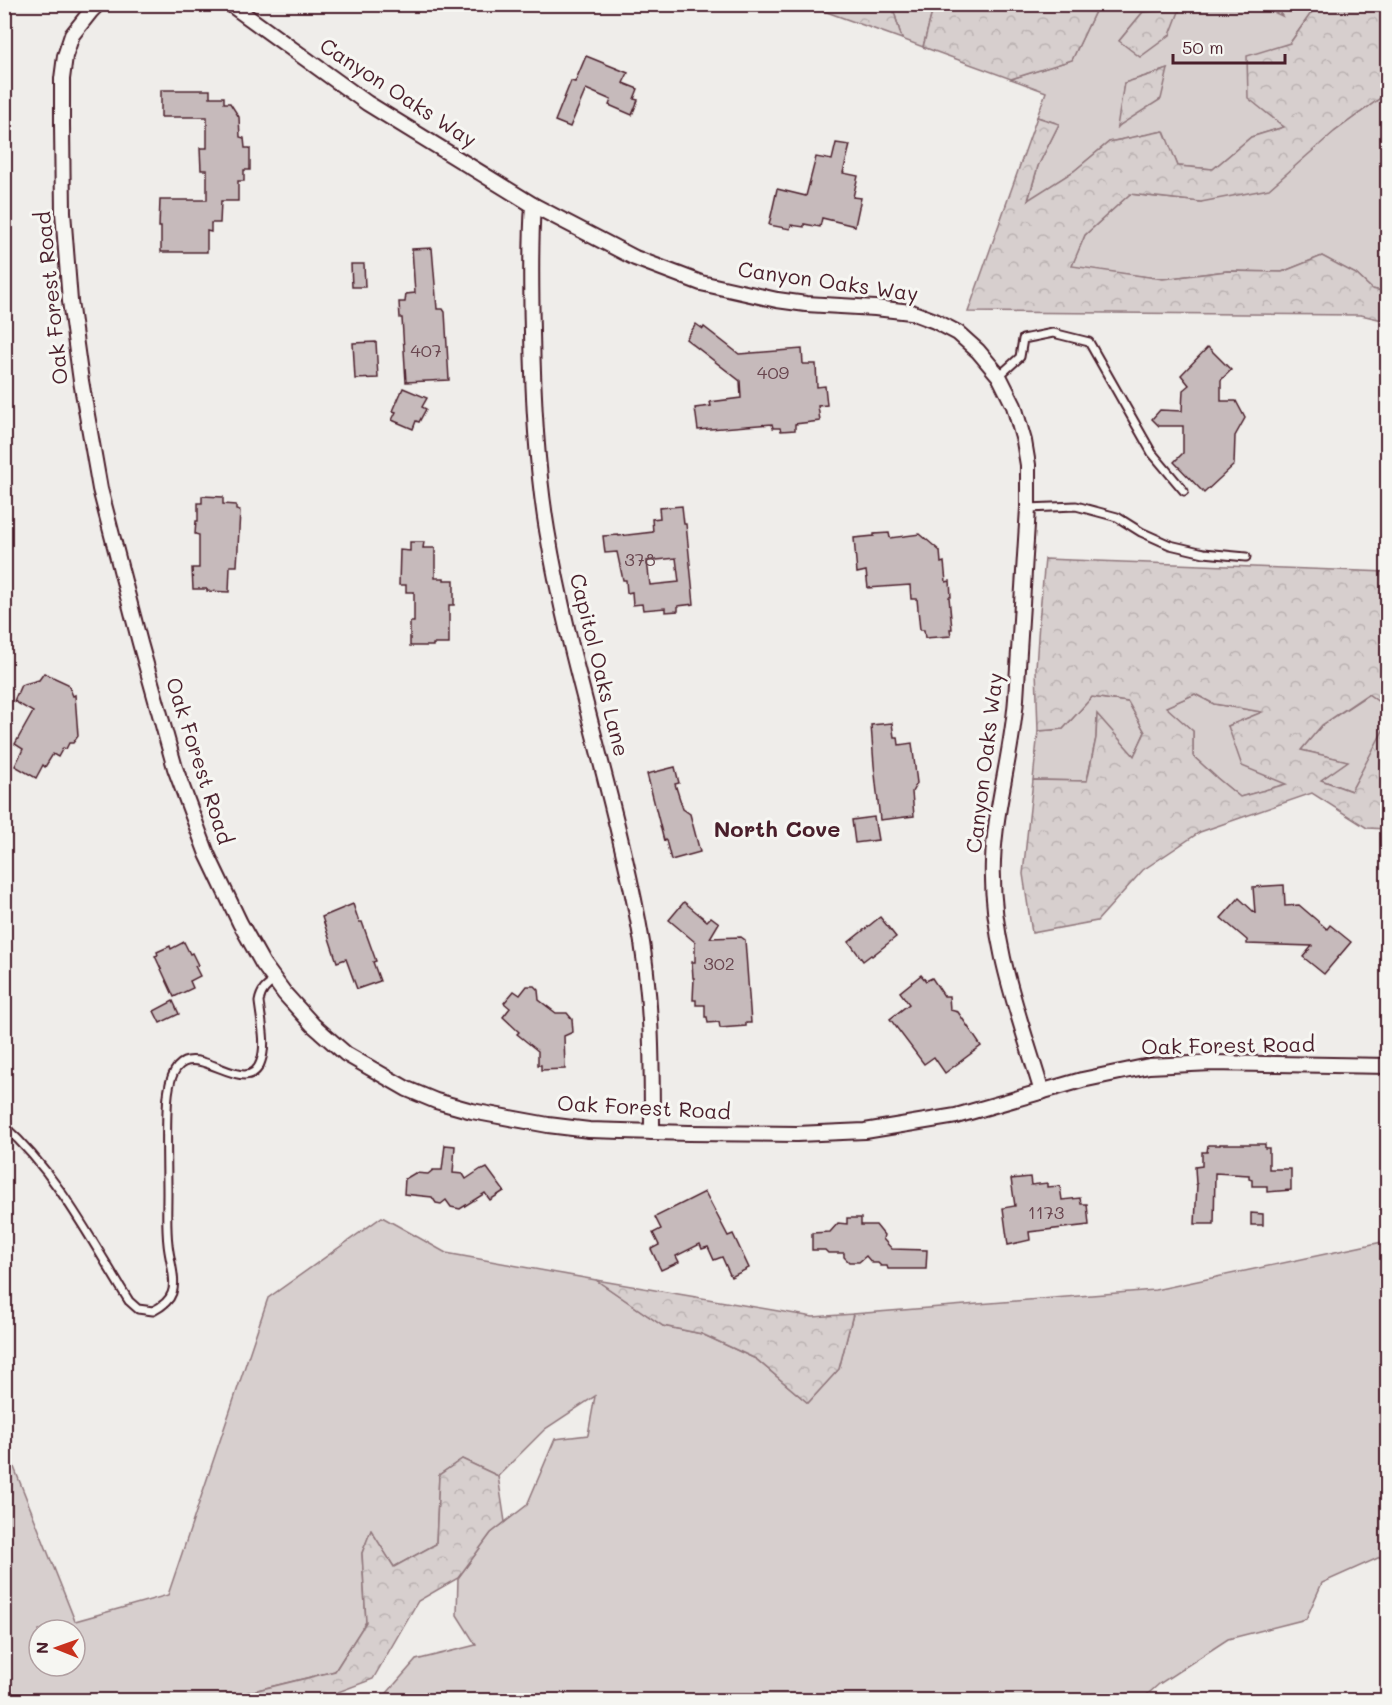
<svg xmlns="http://www.w3.org/2000/svg" width="1392" height="1705" font-family="Mali,sans-serif">
<defs>
<pattern id="forest-crowns" width="20" height="18" patternUnits="userSpaceOnUse" patternTransform="scale(1.5)"><rect width="20" height="18" fill="#d7cfce"/><path d="M2 6a3 3 0 1 1 6 0M12 15a3 3 0 1 1 6 0" fill="none" stroke="#bab1b1"/></pattern>
</defs>
<rect width="100%" height="100%" fill="#efedea"/>
<filter id="ink" filterUnits="userSpaceOnUse"><feTurbulence type="fractalNoise" baseFrequency=".0167" numOctaves="2"/><feDisplacementMap in="SourceGraphic" scale="12" xChannelSelector="R" yChannelSelector="G"/><feConvolveMatrix kernelMatrix="1 2 1 2 8 2 1 2 1" color-interpolation-filters="sRGB"/></filter>
<g filter="url(#ink)">
<g fill="#d7cfce" stroke="#90777c" stroke-width="1.5" fill-rule="evenodd">
<path d="M 892,5 L 934,5 L 923,47 L 902,39 Z"/>
<path d="M 1098,5 L 1258,5 L 1282,16 L 1275,5 L 1309,5 L 1314,9 L 1290,43 L 1284,127 L 1251,137 L 1213,169 L 1178,166 L 1163,131 L 1109,142 L 1074,171 L 1028,201 L 1038,166 L 1059,124 L 1037,117 L 1046,92 L 1011,79 L 1072,60 ZM 1179,9 L 1119,41 L 1143,12 ZM 1167,69 L 1168,69 L 1118,127 L 1124,83 Z"/>
<path d="M 1387,93 L 1387,292 L 1372,289 L 1356,274 L 1322,256 L 1282,272 L 1227,271 L 1163,279 L 1071,267 L 1085,235 L 1130,194 L 1201,202 L 1335,131 Z"/>
<path d="M 1195,694 L 1214,704 L 1263,712 L 1228,726 L 1287,784 L 1240,797 L 1217,778 L 1193,756 L 1193,731 L 1165,707 Z"/>
<path d="M 1369,694 L 1387,708 L 1387,723 L 1384,731 L 1351,791 L 1321,780 L 1347,761 L 1301,750 L 1322,725 Z"/>
<path d="M 1092,697 L 1128,702 L 1145,732 L 1134,756 L 1097,715 L 1096,738 L 1087,781 L 1033,780 L 1038,731 L 1063,729 Z"/>
<path d="M 382,1217 L 446,1253 L 596,1280 L 663,1326 L 702,1334 L 756,1359 L 808,1403 L 839,1369 L 853,1314 L 1155,1290 L 1387,1241 L 1387,1554 L 1322,1583 L 1306,1619 L 1228,1639 L 1159,1684 L 1141,1700 L 381,1700 L 416,1660 L 476,1645 L 457,1615 L 458,1578 L 491,1533 L 527,1505 L 555,1439 L 588,1435 L 595,1396 L 545,1429 L 498,1476 L 462,1459 L 439,1475 L 436,1544 L 394,1567 L 371,1531 L 362,1553 L 366,1622 L 335,1671 L 217,1700 L 5,1700 L 4,1442 L 75,1621 L 168,1595 L 268,1298 ZM 39,1630 L 75,1630 L 75,1666 L 39,1666 Z"/>
</g>
<g fill="url(#forest-crowns)" stroke="#90777c" stroke-width="1.5" fill-rule="evenodd">
<path d="M 807,5 L 892,5 L 902,39 Z"/>
<path d="M 934,5 L 934,4 L 1098,5 L 1072,60 L 1011,79 L 923,47 Z"/>
<path d="M 1309,5 L 1387,5 L 1387,93 L 1335,131 L 1269,189 L 1201,202 L 1130,194 L 1085,235 L 1072,266 L 1163,279 L 1227,271 L 1282,272 L 1322,256 L 1356,274 L 1372,289 L 1387,292 L 1387,321 L 1361,315 L 968,312 L 1037,117 L 1059,124 L 1038,166 L 1028,200 L 1074,171 L 1109,142 L 1164,131 L 1178,166 L 1213,169 L 1251,137 L 1284,127 L 1248,98 L 1247,56 L 1290,43 L 1314,9 Z"/>
<path d="M 1180,9 L 1170,35 L 1140,57 L 1119,41 L 1143,12 Z"/>
<path d="M 1168,69 L 1161,99 L 1117,127 L 1124,83 Z"/>
<path d="M 1045,559 L 1387,572 L 1387,708 L 1368,694 L 1322,725 L 1301,750 L 1348,761 L 1321,780 L 1351,791 L 1387,723 L 1387,829 L 1367,828 L 1312,793 L 1200,832 L 1143,870 L 1097,921 L 1032,933 L 1023,874 L 1033,780 L 1087,781 L 1096,738 L 1097,714 L 1134,756 L 1145,732 L 1128,702 L 1092,697 L 1063,729 L 1038,731 L 1036,668 L 1039,622 ZM 1195,694 L 1214,704 L 1262,712 L 1228,726 L 1242,766 L 1286,784 L 1240,797 L 1217,778 L 1193,756 L 1193,731 L 1166,707 Z"/>
<path d="M 596,1280 L 813,1317 L 853,1314 L 839,1369 L 808,1403 L 756,1359 L 702,1334 L 663,1326 Z"/>
<path d="M 462,1459 L 498,1476 L 505,1522 L 491,1533 L 458,1578 L 418,1601 L 373,1679 L 317,1700 L 217,1700 L 335,1671 L 366,1622 L 362,1553 L 371,1530 L 394,1567 L 436,1544 L 439,1475 Z"/>
</g>
<g fill="#c6babb" stroke="#4a1f2b" stroke-width="1.5" fill-rule="evenodd">
<path d="M 586,56 L 628,73 L 623,83 L 638,89 L 634,99 L 638,100 L 632,115 L 609,105 L 611,100 L 586,89 L 570,127 L 555,121 L 571,81 L 575,82 Z"/>
<path d="M 161,90 L 210,90 L 210,97 L 224,97 L 224,103 L 230,103 L 239,117 L 240,137 L 244,138 L 245,148 L 250,148 L 250,170 L 244,170 L 244,181 L 238,181 L 238,201 L 221,201 L 220,223 L 211,223 L 211,232 L 207,231 L 207,252 L 161,252 L 161,227 L 159,227 L 160,200 L 207,200 L 207,170 L 201,170 L 200,148 L 207,148 L 207,117 L 161,117 Z"/>
<path d="M 836,143 L 850,145 L 843,173 L 858,176 L 853,197 L 861,198 L 855,226 L 822,218 L 820,227 L 804,224 L 804,227 L 791,225 L 790,229 L 769,225 L 777,189 L 806,196 L 816,157 L 832,160 Z"/>
<path d="M 432,248 L 437,309 L 443,309 L 445,312 L 449,380 L 406,382 L 402,318 L 400,318 L 399,302 L 405,302 L 406,294 L 415,293 L 412,249 Z"/>
<path d="M 351,264 L 364,264 L 365,287 L 352,287 Z"/>
<path d="M 696,324 L 703,329 L 704,327 L 739,354 L 802,349 L 803,364 L 816,364 L 817,387 L 825,386 L 827,405 L 818,406 L 820,421 L 795,424 L 795,430 L 781,431 L 780,428 L 773,428 L 772,424 L 698,430 L 695,408 L 711,406 L 710,402 L 741,398 L 740,381 L 686,339 Z"/>
<path d="M 376,342 L 378,378 L 355,379 L 353,343 Z"/>
<path d="M 1208,347 L 1231,370 L 1221,380 L 1221,401 L 1236,401 L 1245,418 L 1235,436 L 1234,465 L 1204,493 L 1174,462 L 1183,453 L 1183,426 L 1159,426 L 1152,419 L 1160,410 L 1182,411 L 1183,390 L 1189,385 L 1181,375 Z"/>
<path d="M 403,388 L 427,398 L 422,407 L 426,409 L 419,422 L 416,421 L 413,429 L 392,420 L 396,412 L 393,411 Z"/>
<path d="M 202,496 L 223,497 L 223,504 L 236,505 L 236,510 L 240,511 L 237,566 L 230,566 L 229,592 L 207,591 L 207,589 L 193,589 L 192,568 L 199,568 L 199,535 L 195,534 L 196,521 L 198,521 L 198,503 L 202,503 Z"/>
<path d="M 682,506 L 684,524 L 686,524 L 694,604 L 678,606 L 678,611 L 665,612 L 665,608 L 643,610 L 642,604 L 633,605 L 632,592 L 627,593 L 626,580 L 623,580 L 617,552 L 605,553 L 603,536 L 619,535 L 619,536 L 653,532 L 652,519 L 660,518 L 659,508 ZM 676,558 L 679,582 L 650,585 L 647,561 Z"/>
<path d="M 889,533 L 890,538 L 920,534 L 940,551 L 941,563 L 944,562 L 946,582 L 950,581 L 951,597 L 949,597 L 952,629 L 950,629 L 951,636 L 925,638 L 924,630 L 920,630 L 917,599 L 911,599 L 910,585 L 868,588 L 866,571 L 857,573 L 854,538 L 874,536 L 874,534 Z"/>
<path d="M 410,542 L 424,542 L 423,548 L 435,548 L 435,578 L 444,578 L 444,580 L 454,580 L 454,605 L 449,605 L 449,644 L 433,644 L 433,646 L 410,646 L 410,622 L 414,622 L 414,592 L 406,592 L 406,585 L 399,585 L 400,550 L 410,551 Z"/>
<path d="M 44,673 L 68,684 L 73,696 L 75,695 L 78,736 L 73,743 L 69,743 L 66,749 L 63,748 L 58,757 L 53,754 L 45,767 L 43,765 L 36,778 L 15,766 L 23,749 L 15,744 L 33,712 L 14,701 L 21,685 L 39,680 Z"/>
<path d="M 892,723 L 894,737 L 898,737 L 899,745 L 912,743 L 917,783 L 912,792 L 914,816 L 880,820 L 874,765 L 871,725 Z"/>
<path d="M 675,767 L 679,783 L 675,784 L 683,809 L 690,814 L 700,852 L 671,860 L 666,840 L 664,841 L 647,774 Z"/>
<path d="M 874,817 L 878,840 L 855,843 L 852,820 Z"/>
<path d="M 1284,885 L 1285,906 L 1299,905 L 1327,929 L 1330,925 L 1351,942 L 1324,974 L 1303,957 L 1312,946 L 1247,944 L 1247,940 L 1221,918 L 1239,898 L 1255,913 L 1253,887 Z"/>
<path d="M 684,902 L 707,921 L 711,917 L 719,923 L 710,938 L 741,937 L 745,940 L 751,1023 L 746,1023 L 746,1026 L 720,1028 L 719,1022 L 708,1023 L 707,1017 L 705,1017 L 705,1005 L 696,1005 L 696,1000 L 693,1000 L 694,978 L 693,978 L 692,962 L 695,962 L 695,942 L 669,920 Z"/>
<path d="M 353,904 L 359,922 L 362,922 L 376,961 L 373,962 L 380,981 L 357,989 L 346,959 L 337,962 L 322,917 Z"/>
<path d="M 880,917 L 896,937 L 872,956 L 871,955 L 863,961 L 849,942 Z"/>
<path d="M 184,942 L 190,954 L 192,953 L 198,965 L 195,966 L 200,976 L 190,981 L 193,988 L 174,997 L 155,956 L 158,955 L 157,952 L 170,946 L 171,949 Z"/>
<path d="M 921,975 L 926,981 L 932,978 L 944,996 L 949,996 L 950,1010 L 958,1012 L 981,1046 L 945,1073 L 934,1057 L 924,1064 L 890,1019 L 909,1004 L 900,992 Z"/>
<path d="M 527,986 L 534,986 L 538,990 L 539,1000 L 556,1013 L 567,1013 L 572,1019 L 573,1032 L 564,1036 L 565,1069 L 541,1070 L 541,1065 L 538,1065 L 538,1051 L 517,1034 L 519,1032 L 503,1017 L 510,1008 L 504,1003 L 514,991 L 520,995 Z"/>
<path d="M 173,1001 L 179,1014 L 160,1023 L 154,1011 Z"/>
<path d="M 1220,1144 L 1265,1144 L 1265,1148 L 1269,1148 L 1269,1169 L 1291,1169 L 1291,1190 L 1267,1192 L 1267,1186 L 1252,1186 L 1252,1180 L 1249,1179 L 1249,1175 L 1215,1173 L 1214,1224 L 1195,1224 L 1197,1184 L 1196,1184 L 1195,1167 L 1202,1166 L 1202,1152 L 1207,1152 L 1208,1145 L 1220,1145 Z"/>
<path d="M 445,1145 L 455,1146 L 453,1173 L 463,1174 L 466,1179 L 481,1169 L 483,1170 L 487,1168 L 504,1191 L 490,1200 L 485,1193 L 460,1209 L 451,1207 L 446,1200 L 441,1204 L 436,1203 L 432,1197 L 404,1194 L 405,1179 L 415,1173 L 428,1174 L 433,1170 L 442,1170 Z"/>
<path d="M 1030,1177 L 1031,1185 L 1047,1183 L 1047,1187 L 1060,1186 L 1062,1200 L 1080,1198 L 1081,1204 L 1087,1204 L 1089,1225 L 1029,1232 L 1030,1240 L 1008,1245 L 1003,1208 L 1015,1206 L 1011,1179 Z"/>
<path d="M 705,1192 L 728,1236 L 733,1234 L 749,1268 L 731,1277 L 722,1257 L 714,1260 L 708,1247 L 702,1249 L 700,1244 L 676,1256 L 679,1262 L 661,1270 L 651,1249 L 659,1245 L 653,1233 L 661,1229 L 655,1217 Z"/>
<path d="M 1251,1213 L 1263,1214 L 1263,1225 L 1251,1225 Z"/>
<path d="M 847,1218 L 861,1218 L 861,1225 L 876,1225 L 884,1235 L 883,1239 L 892,1249 L 927,1250 L 926,1269 L 888,1269 L 887,1266 L 881,1266 L 878,1263 L 872,1263 L 866,1256 L 859,1262 L 849,1262 L 844,1257 L 844,1253 L 828,1253 L 825,1250 L 812,1250 L 812,1233 L 830,1232 L 838,1223 L 847,1224 Z"/>
</g>
<g fill="none" stroke-linecap="round" stroke-linejoin="round">
<g stroke="#4a1f2b" stroke-width="11">
<g id="lane">
<path d="M 999,376 L 1020,357 L 1023,339 L 1053,333 L 1089,342 L 1152,453 L 1184,491"/>
<path d="M 1028,508 L 1076,506 L 1117,517 L 1141,532 L 1170,545 L 1204,553 L 1246,557"/>
<path d="M 4,1126 C 57,1173 92,1242 129,1301 L 138,1309 L 153,1311 C 161,1307 169,1302 172,1293 C 177,1281 169,1258 168,1244 C 166,1227 167,1210 167,1193 C 167,1166 166,1139 167,1111 C 169,1002 245,1111 261,1061 C 267,1044 261,1020 259,1002 C 261,991 266,986 275,981"/>
</g>
</g>
<g stroke="#4a1f2b" stroke-width="18">
<g id="street">
<path d="M 98,4 L 91,11 L 72,35 L 65,56 L 62,79 L 62,125 L 63,212 L 70,301 L 81,381 L 100,489 L 140,643 L 175,768 L 207,854 L 240,923 L 263,964 L 285,994 L 313,1025 L 346,1054 L 407,1089 L 436,1101 L 472,1111 L 548,1125 L 589,1130 L 689,1133 L 797,1134 L 865,1131 L 956,1116 L 1082,1080 L 1149,1066 L 1212,1063 L 1388,1066"/>
<path d="M 230,4 L 367,103 L 533,205 L 635,258 L 701,283 L 777,300 L 806,304 L 875,308 L 911,312 L 935,321 L 958,333 L 978,351 L 999,376 L 1014,406 L 1024,441 L 1028,465 L 1028,508 L 1016,699 C 1012,754 995,807 993,861 C 990,942 1019,1015 1042,1092"/>
<path d="M 533,205 C 530,247 531,289 532,332 C 533,398 536,464 547,530 C 569,662 613,789 638,920 C 652,990 652,1061 652,1132"/>
</g>
</g>
<use href="#lane" stroke="#f6f6f2" stroke-width="7"/>
<use href="#street" stroke="#f6f6f2" stroke-width="14"/>
</g>
</g>
<g text-anchor="middle" stroke-width="6" stroke-linejoin="round" paint-order="stroke">
<g font-size="18" fill="#69464f">
<text x="426" y="357">407</text>
<text x="773" y="379">409</text>
<text x="640" y="566">378</text>
<text x="719" y="970">302</text>
<text x="1046" y="1219">1173</text>
</g>
<g font-size="21" fill="#4a1f2b" stroke="#f6f6f2">
<text transform="translate(398 93) rotate(33)" y="7">Canyon Oaks Way</text>
<text transform="translate(828 282) rotate(8)" y="7">Canyon Oaks Way</text>
<text transform="translate(52 298) rotate(-96)" y="7">Oak Forest Road</text>
<text transform="translate(599 665) rotate(76)" y="7">Capitol Oaks Lane</text>
<text transform="translate(199 761) rotate(72)" y="7">Oak Forest Road</text>
<text transform="translate(985 763) rotate(-83)" y="7">Canyon Oaks Way</text>
<text transform="translate(1228 1046) rotate(-1)" y="7">Oak Forest Road</text>
<text transform="translate(644 1108) rotate(3)" y="7">Oak Forest Road</text>
</g>
<g font-size="22" font-weight="bold" fill="#4a1f2b" stroke="#f6f6f2">
<text x="777" y="837">North Cove</text>
</g>
</g>
<rect width="1392" height="1705" fill="none" stroke="#f6f6f2" stroke-width="24"/>
<rect x="12" y="12" width="1368" height="1681" fill="none" stroke="#4a1f2b" stroke-width="2" filter="url(#ink)"/>
<g transform="translate(57 1648) rotate(271)"><circle r="28" fill="#f6f6f2" stroke="#b1a0a2" stroke-width="1.5"/>
<path d="M0-4.5L10 22L0 15L-10 22Z" fill="#c8321e"/>
<text y="-9" font-size="16" font-weight="bold" text-anchor="middle" fill="#4a1f2b">N</text>
</g>
<path d="M1173 54v9h112v-9" fill="none" stroke="#4a1f2b" stroke-width="3"/>
<text x="1182" y="54" font-size="18" fill="#4a1f2b" stroke="#f6f6f2" stroke-width="4.5" paint-order="stroke">50 m</text>
</svg>
